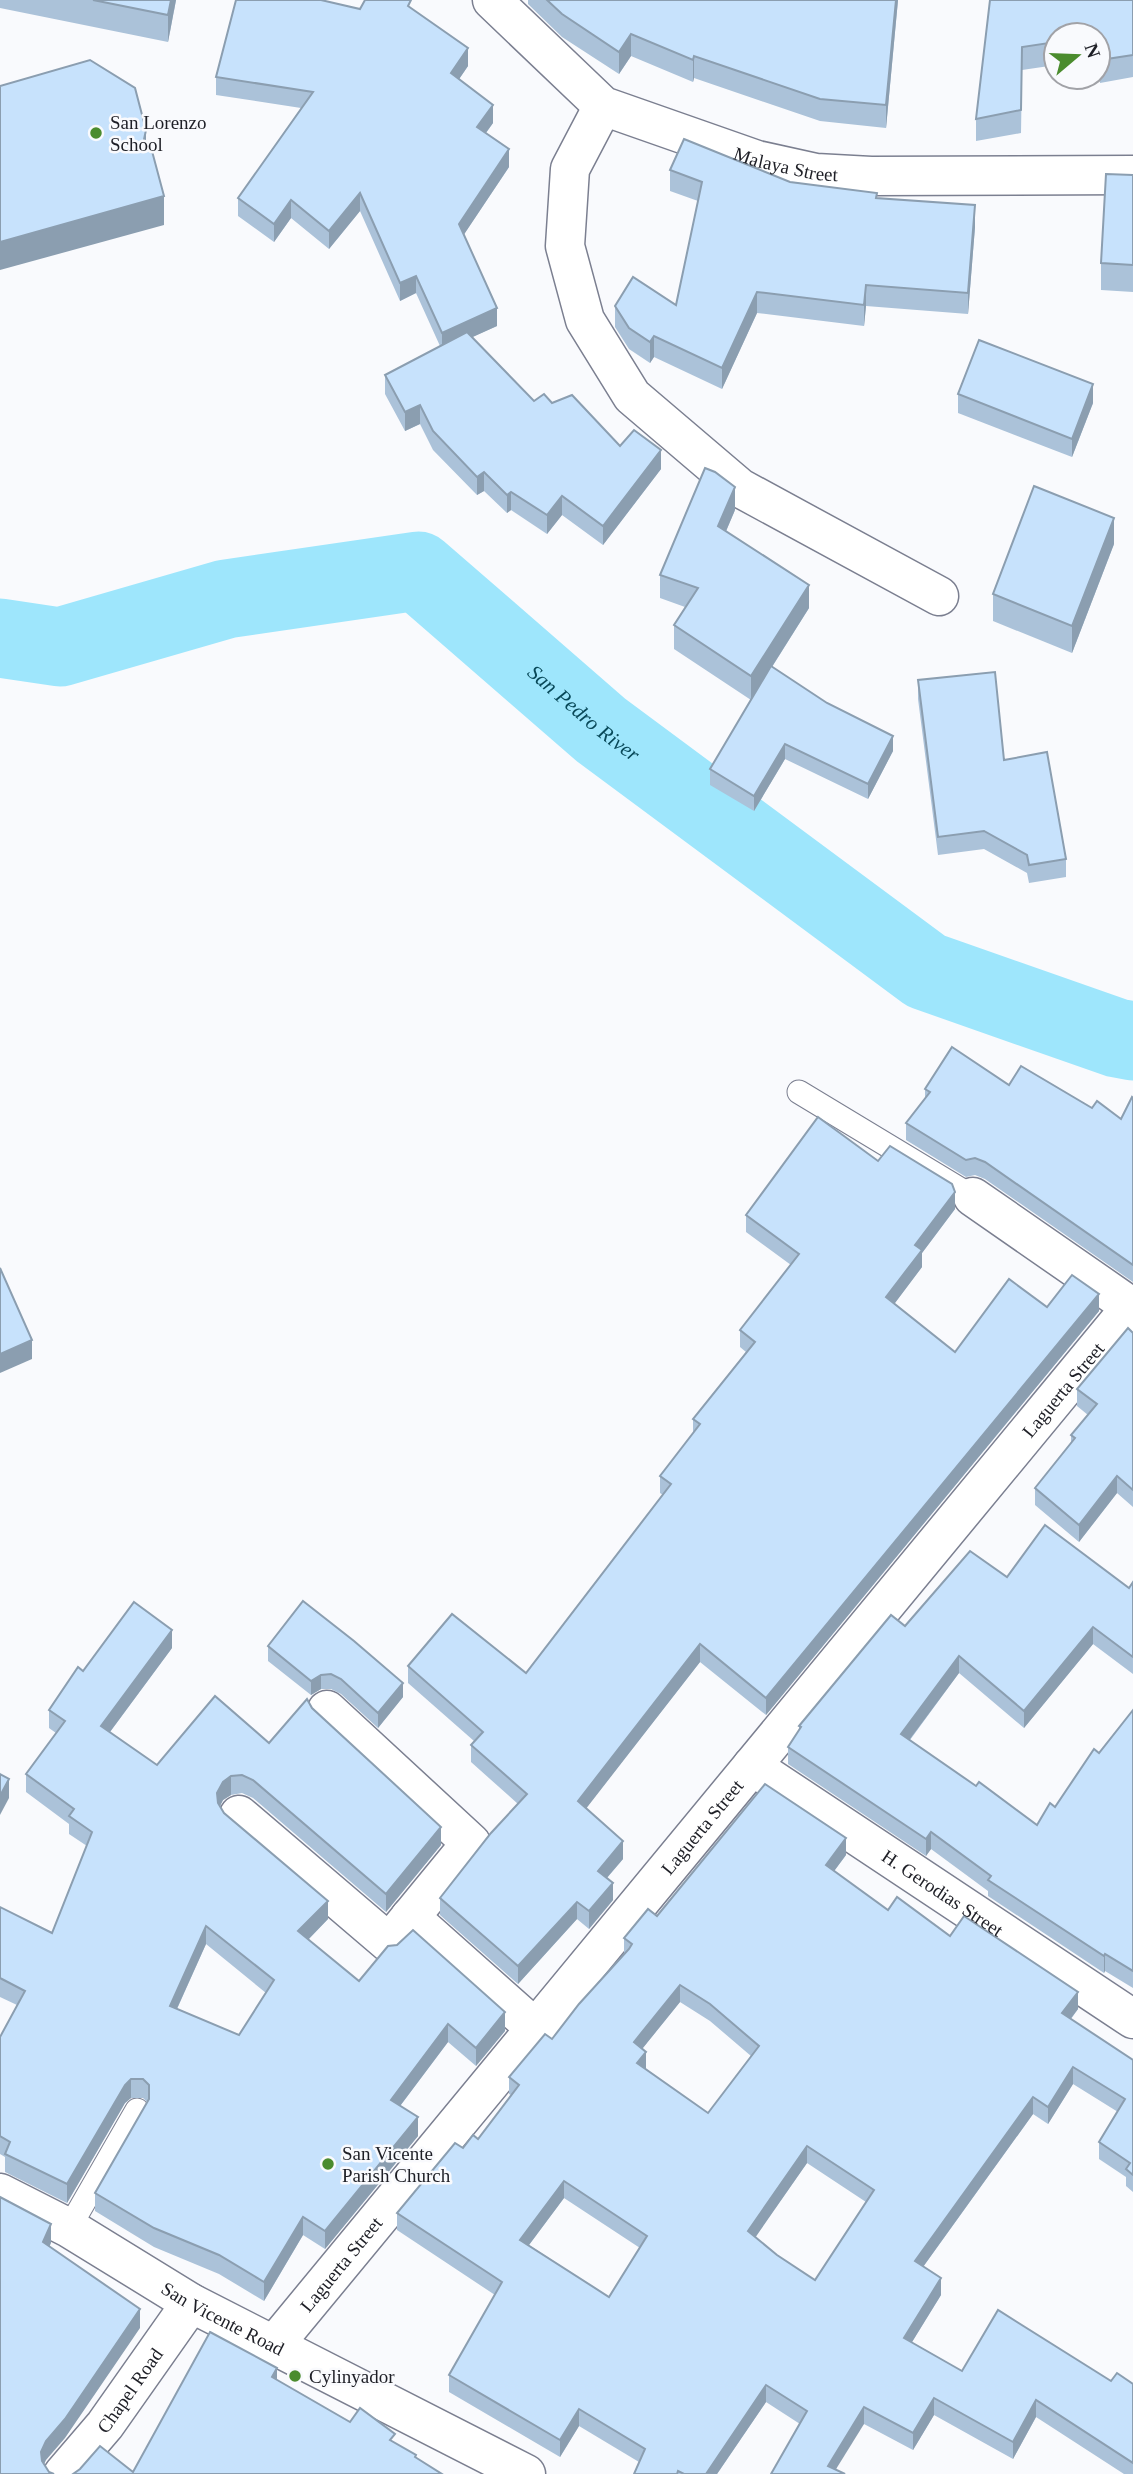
<svg xmlns="http://www.w3.org/2000/svg" width="1133" height="2474" font-family="Georgia,serif">
<rect width="100%" height="100%" fill="#f9fafd"/>
<g fill="none" stroke-linecap="round" stroke-linejoin="round">
<path stroke="#9ee6fc" stroke-width="79" id="s1" d="M 0,638 L 60,647 L 226,599 L 418,571 L 601,730 L 926,971 L 1117,1038 L 1133,1041"/>
<g stroke="#7b7f90" stroke-width="25">
<g id="lane">
<path d="M 799,1092 L 973,1197"/>
<path d="M 69,2228 L 137,2110"/>
</g>
</g>
<g stroke="#7b7f90" stroke-width="41">
<g id="street">
<path id="s2" d="M 492,0 L 603,106 L 757,160 L 816,173 L 871,176 L 1133,175"/>
<path d="M 603,106 L 570,169 L 565,246 L 585,320 L 632,396 L 740,488 L 939,596"/>
<path d="M 973,1197 L 1133,1308"/>
<path id="s3" d="M 752,1766 L 1133,2019"/>
<path d="M 239,1815 L 389,1943 L 471,1843 L 327,1710"/>
<path d="M 410,1917 L 536,2029"/>
<path id="s4" d="M 274,2345 L 1131,1307"/>
</g>
</g>
<g stroke="#7b7f90" stroke-width="41">
<g id="secondary">
<path id="s5" d="M 0,2193 L 69,2228 L 191,2303 L 526,2474"/>
<path id="s6" d="M 63,2474 L 105,2425 L 191,2303"/>
</g>
</g>
<use href="#lane" stroke="#fff" stroke-width="23"/>
<use href="#street" stroke="#fff" stroke-width="38"/>
<use href="#secondary" stroke="#fff" stroke-width="38"/>
</g>
<g fill="#abc2d9" fill-rule="evenodd">
<path d="M 0,0 L 176,0 L 168,42 L 0,8 Z"/>
<path d="M 528,0 L 898,0 L 886,128 L 820,121 L 694,78 L 693,82 L 631,56 L 619,74 L 562,37 L 528,4 Z"/>
<path d="M 990,0 L 1133,0 L 1133,77 L 1100,83 L 1098,35 L 1056,35 L 1056,65 L 1022,70 L 1021,133 L 976,141 L 976,119 Z"/>
<path d="M 411,8 L 468,66 L 459,79 L 493,123 L 486,133 L 509,167 L 464,234 L 497,326 L 472,337 L 534,401 L 552,403 L 620,446 L 661,469 L 603,545 L 562,515 L 547,534 L 511,510 L 507,513 L 484,491 L 477,495 L 433,450 L 420,424 L 405,431 L 385,394 L 385,375 L 440,346 L 416,293 L 400,301 L 360,211 L 329,249 L 291,218 L 274,242 L 238,216 L 238,198 L 301,108 L 216,95 L 216,77 L 360,9 Z"/>
<path d="M 670,170 L 790,182 L 877,198 L 975,227 L 968,314 L 866,306 L 864,326 L 757,313 L 722,389 L 654,357 L 650,363 L 629,349 L 615,327 L 615,306 L 676,305 L 698,201 L 670,191 Z"/>
<path d="M 1133,175 L 1133,292 L 1101,290 L 1101,263 Z"/>
<path d="M 958,394 L 1093,403 L 1072,457 L 958,413 Z"/>
<path d="M 735,510 L 726,531 L 809,608 L 772,667 L 893,751 L 868,799 L 785,759 L 754,811 L 710,785 L 710,769 L 751,700 L 674,649 L 674,625 L 685,607 L 660,598 L 660,575 Z"/>
<path d="M 1114,544 L 1072,653 L 993,621 L 993,594 Z"/>
<path d="M 918,680 L 1004,760 L 1066,859 L 1066,877 L 1029,883 L 1027,873 L 984,849 L 938,855 L 918,699 Z"/>
<path d="M 1009,1085 L 1092,1108 L 1121,1119 L 1133,1098 L 1133,1282 L 985,1179 L 975,1175 L 966,1177 L 906,1140 L 906,1123 L 925,1099 L 925,1089 Z"/>
<path d="M 878,1161 L 955,1209 L 922,1253 L 922,1267 L 894,1304 L 955,1352 L 1047,1307 L 1099,1311 L 766,1715 L 700,1662 L 586,1808 L 623,1859 L 607,1878 L 613,1900 L 589,1929 L 577,1919 L 518,1984 L 440,1915 L 440,1898 L 518,1804 L 471,1762 L 471,1745 L 474,1741 L 408,1683 L 408,1666 L 526,1673 L 663,1495 L 660,1493 L 660,1476 L 693,1433 L 693,1419 L 746,1352 L 740,1347 L 740,1330 L 791,1265 L 746,1232 L 746,1215 Z"/>
<path d="M 1133,1333 L 1133,1507 L 1117,1493 L 1079,1542 L 1035,1505 L 1035,1488 L 1071,1443 L 1071,1435 L 1088,1415 L 1077,1406 L 1077,1389 Z"/>
<path d="M 1007,1577 L 1129,1588 L 1133,1582 L 1133,1674 L 1093,1644 L 1024,1728 L 959,1673 L 910,1740 L 976,1786 L 1037,1825 L 1055,1807 L 1133,1710 L 1133,1988 L 1105,1971 L 1104,1973 L 988,1896 L 988,1891 L 931,1849 L 926,1856 L 788,1764 L 788,1747 L 799,1730 L 799,1726 L 905,1626 Z"/>
<path d="M 268,1646 L 403,1697 L 378,1728 L 341,1694 L 331,1689 L 321,1689 L 311,1695 L 268,1661 Z"/>
<path d="M 172,1648 L 110,1732 L 157,1765 L 269,1743 L 312,1708 L 441,1845 L 386,1912 L 253,1798 L 242,1793 L 231,1795 L 223,1800 L 220,1806 L 224,1813 L 328,1919 L 308,1940 L 359,1981 L 505,2031 L 476,2066 L 448,2042 L 400,2106 L 418,2136 L 325,2249 L 303,2235 L 264,2301 L 219,2274 L 154,2247 L 95,2211 L 95,2193 L 147,2102 L 143,2098 L 131,2098 L 125,2103 L 67,2203 L 5,2172 L 5,2157 L 0,2154 L 0,2037 L 17,2005 L 0,1997 L 0,1907 L 52,1933 L 87,1846 L 69,1834 L 69,1824 L 26,1792 L 26,1774 L 56,1733 L 49,1728 L 49,1710 L 83,1671 ZM 206,1944 L 266,1993 L 239,2035 L 177,2009 Z"/>
<path d="M 846,1855 L 834,1871 L 888,1910 L 950,1936 L 1078,2009 L 1071,2019 L 1133,2060 L 1133,2192 L 1126,2186 L 1126,2177 L 1099,2159 L 1099,2142 L 1118,2112 L 1073,2084 L 1048,2124 L 1033,2114 L 923,2267 L 941,2295 L 912,2342 L 962,2371 L 1111,2381 L 1133,2384 L 1133,2474 L 1124,2474 L 1036,2417 L 1013,2459 L 934,2415 L 913,2450 L 864,2424 L 771,2474 L 800,2424 L 766,2402 L 717,2474 L 634,2474 L 639,2462 L 579,2426 L 560,2457 L 449,2392 L 449,2375 L 495,2295 L 397,2230 L 397,2213 L 463,2148 L 478,2139 L 511,2095 L 509,2094 L 509,2077 L 552,2039 L 624,1954 L 624,1938 L 657,1916 ZM 680,2002 L 710,2021 L 751,2056 L 708,2113 L 646,2069 L 642,2049 ZM 807,2163 L 866,2202 L 815,2280 L 777,2255 L 755,2237 ZM 564,2198 L 640,2248 L 609,2297 L 529,2245 Z"/>
</g>
<g fill="#8b9eb0">
<path d="M 171,0 L 176,0 L 168,42 L 168,15 Z"/>
<path d="M 896,0 L 898,0 L 886,128 L 886,105 Z"/>
<path d="M 631,34 L 631,56 L 619,74 L 619,52 Z"/>
<path d="M 468,48 L 468,66 L 451,91 L 451,73 Z"/>
<path d="M 694,56 L 694,78 L 693,82 L 693,60 Z"/>
<path d="M 493,105 L 493,123 L 477,145 L 477,127 Z"/>
<path d="M 146,130 L 146,158 L 142,149 Z"/>
<path d="M 509,149 L 509,167 L 459,242 L 459,224 Z"/>
<path d="M 360,193 L 360,211 L 329,249 L 329,231 Z"/>
<path d="M 164,196 L 164,225 L 0,270 L 0,242 Z"/>
<path d="M 291,200 L 291,218 L 274,242 L 274,224 Z"/>
<path d="M 975,205 L 975,227 L 968,314 L 968,293 Z"/>
<path d="M 416,276 L 416,293 L 400,301 L 400,283 Z"/>
<path d="M 866,285 L 866,306 L 864,326 L 864,305 Z"/>
<path d="M 757,292 L 757,313 L 722,389 L 722,368 Z"/>
<path d="M 497,308 L 497,326 L 442,351 L 442,333 Z"/>
<path d="M 654,336 L 654,357 L 650,363 L 650,342 Z"/>
<path d="M 1093,384 L 1093,403 L 1072,457 L 1072,439 Z"/>
<path d="M 420,405 L 420,424 L 405,431 L 405,412 Z"/>
<path d="M 661,450 L 661,469 L 603,545 L 603,526 Z"/>
<path d="M 484,472 L 484,491 L 477,495 L 477,477 Z"/>
<path d="M 735,487 L 735,510 L 718,550 L 718,526 Z"/>
<path d="M 511,492 L 511,510 L 507,513 L 507,495 Z"/>
<path d="M 562,496 L 562,515 L 547,534 L 547,515 Z"/>
<path d="M 1114,518 L 1114,544 L 1072,653 L 1072,626 Z"/>
<path d="M 809,585 L 809,608 L 751,700 L 751,676 Z"/>
<path d="M 893,736 L 893,751 L 868,799 L 868,784 Z"/>
<path d="M 785,744 L 785,759 L 754,811 L 754,796 Z"/>
<path d="M 955,1192 L 955,1209 L 922,1253 L 922,1267 L 886,1315 L 886,1297 L 915,1245 Z"/>
<path d="M 1099,1294 L 1099,1311 L 766,1715 L 766,1698 Z"/>
<path d="M 32,1340 L 32,1359 L 0,1373 L 0,1354 Z"/>
<path d="M 1117,1476 L 1117,1493 L 1079,1542 L 1079,1525 Z"/>
<path d="M 1093,1627 L 1093,1644 L 1024,1728 L 1024,1711 Z"/>
<path d="M 172,1630 L 172,1648 L 101,1744 L 101,1726 Z"/>
<path d="M 700,1644 L 700,1662 L 578,1819 L 578,1801 Z"/>
<path d="M 959,1656 L 959,1673 L 901,1751 L 901,1734 Z"/>
<path d="M 321,1675 L 321,1689 L 311,1695 L 311,1681 Z"/>
<path d="M 403,1683 L 403,1697 L 378,1728 L 378,1713 Z"/>
<path d="M 231,1776 L 231,1795 L 223,1800 L 217,1812 L 217,1793 L 223,1782 Z"/>
<path d="M 9,1779 L 9,1798 L 0,1815 L 0,1796 Z"/>
<path d="M 441,1827 L 441,1845 L 386,1912 L 386,1894 Z"/>
<path d="M 931,1832 L 931,1849 L 926,1856 L 926,1839 Z"/>
<path d="M 846,1838 L 846,1855 L 826,1882 L 826,1865 Z"/>
<path d="M 623,1841 L 623,1859 L 598,1888 L 598,1871 Z"/>
<path d="M 613,1883 L 613,1900 L 589,1929 L 589,1911 Z"/>
<path d="M 328,1901 L 328,1919 L 298,1950 L 298,1931 Z"/>
<path d="M 577,1902 L 577,1919 L 518,1984 L 518,1966 Z"/>
<path d="M 206,1926 L 206,1944 L 170,2024 L 170,2006 Z"/>
<path d="M 1105,1954 L 1105,1971 L 1104,1973 L 1104,1956 Z"/>
<path d="M 680,1985 L 680,2002 L 634,2059 L 634,2042 Z"/>
<path d="M 1078,1992 L 1078,2009 L 1062,2030 L 1062,2013 Z"/>
<path d="M 505,2012 L 505,2031 L 476,2066 L 476,2048 Z"/>
<path d="M 448,2024 L 448,2042 L 391,2118 L 391,2100 Z"/>
<path d="M 646,2052 L 646,2069 L 637,2063 Z"/>
<path d="M 1073,2067 L 1073,2084 L 1048,2124 L 1048,2107 Z"/>
<path d="M 131,2079 L 131,2098 L 125,2103 L 67,2203 L 67,2184 L 125,2085 Z"/>
<path d="M 1033,2097 L 1033,2114 L 915,2278 L 915,2261 Z"/>
<path d="M 418,2117 L 418,2136 L 325,2249 L 325,2231 Z"/>
<path d="M 807,2146 L 807,2163 L 748,2248 L 748,2231 Z"/>
<path d="M 564,2181 L 564,2198 L 520,2257 L 520,2240 Z"/>
<path d="M 303,2217 L 303,2235 L 264,2301 L 264,2282 Z"/>
<path d="M 51,2224 L 51,2243 L 43,2261 L 43,2242 Z"/>
<path d="M 941,2278 L 941,2295 L 904,2355 L 904,2338 Z"/>
<path d="M 140,2309 L 140,2328 L 65,2438 L 46,2460 L 41,2471 L 41,2452 L 46,2441 Z"/>
<path d="M 277,2368 L 277,2387 L 272,2377 Z"/>
<path d="M 766,2385 L 766,2402 L 717,2474 L 706,2474 Z"/>
<path d="M 934,2398 L 934,2415 L 913,2450 L 913,2433 Z"/>
<path d="M 1036,2400 L 1036,2417 L 1013,2459 L 1013,2442 Z"/>
<path d="M 864,2407 L 864,2424 L 833,2474 L 828,2466 Z"/>
<path d="M 579,2409 L 579,2426 L 560,2457 L 560,2440 Z"/>
</g>
<g fill="#c7e2fc" stroke="#8b9eb0" stroke-width="2" fill-rule="evenodd">
<path d="M 93,0 L 171,0 L 168,15 Z"/>
<path d="M 236,0 L 321,0 L 360,9 L 365,0 L 411,0 L 408,6 L 468,48 L 451,73 L 493,105 L 477,127 L 509,149 L 459,224 L 497,308 L 442,333 L 416,276 L 400,283 L 360,193 L 329,231 L 291,200 L 274,224 L 238,198 L 313,92 L 216,77 Z"/>
<path d="M 547,0 L 896,0 L 886,105 L 820,99 L 694,56 L 693,60 L 631,34 L 619,52 L 562,14 Z"/>
<path d="M 990,0 L 1133,0 L 1133,55 L 1100,60 L 1098,35 L 1056,35 L 1056,42 L 1022,47 L 1021,110 L 976,119 Z"/>
<path d="M 90,60 L 135,88 L 146,130 L 142,149 L 152,151 L 164,196 L 0,242 L 0,86 Z"/>
<path d="M 684,139 L 790,182 L 877,193 L 876,198 L 975,205 L 968,293 L 866,285 L 864,305 L 757,292 L 722,368 L 654,336 L 650,342 L 629,328 L 615,306 L 633,277 L 676,305 L 702,182 L 670,170 Z"/>
<path d="M 1106,174 L 1133,175 L 1133,265 L 1101,263 Z"/>
<path d="M 467,332 L 534,401 L 544,394 L 552,403 L 572,395 L 620,446 L 634,430 L 661,450 L 603,526 L 562,496 L 547,515 L 511,492 L 507,495 L 484,472 L 477,477 L 433,431 L 420,405 L 405,412 L 385,375 Z"/>
<path d="M 979,340 L 1093,384 L 1072,439 L 958,394 Z"/>
<path d="M 705,468 L 715,472 L 735,487 L 718,526 L 809,585 L 751,676 L 674,625 L 698,588 L 660,575 Z"/>
<path d="M 1034,486 L 1114,518 L 1072,626 L 993,594 Z"/>
<path d="M 771,666 L 827,703 L 893,736 L 868,784 L 785,744 L 754,796 L 710,769 Z"/>
<path d="M 995,672 L 1004,760 L 1047,752 L 1066,859 L 1029,865 L 1027,855 L 984,831 L 938,837 L 918,680 Z"/>
<path d="M 952,1047 L 1009,1085 L 1021,1066 L 1092,1108 L 1097,1101 L 1121,1119 L 1132,1097 L 1133,1098 L 1133,1265 L 985,1162 L 975,1158 L 966,1160 L 906,1123 L 930,1092 L 925,1089 Z"/>
<path d="M 818,1117 L 878,1161 L 890,1146 L 952,1184 L 955,1192 L 915,1245 L 922,1250 L 886,1297 L 955,1352 L 1009,1279 L 1047,1307 L 1072,1275 L 1099,1294 L 766,1698 L 700,1644 L 578,1801 L 623,1841 L 598,1871 L 613,1883 L 589,1911 L 577,1902 L 518,1966 L 440,1898 L 491,1833 L 527,1794 L 471,1745 L 483,1732 L 408,1666 L 452,1614 L 526,1673 L 671,1484 L 660,1476 L 700,1424 L 693,1419 L 755,1342 L 740,1330 L 799,1254 L 746,1215 Z"/>
<path d="M 0,1268 L 32,1340 L 0,1354 Z"/>
<path d="M 1128,1328 L 1133,1333 L 1133,1490 L 1117,1476 L 1079,1525 L 1035,1488 L 1075,1438 L 1071,1435 L 1097,1404 L 1077,1389 Z"/>
<path d="M 1045,1525 L 1129,1588 L 1133,1582 L 1133,1657 L 1093,1627 L 1024,1711 L 959,1656 L 901,1734 L 976,1786 L 979,1782 L 1037,1825 L 1050,1803 L 1055,1807 L 1094,1749 L 1099,1753 L 1133,1710 L 1133,1971 L 1105,1954 L 1104,1956 L 988,1880 L 991,1876 L 931,1832 L 926,1839 L 788,1747 L 801,1727 L 799,1726 L 891,1615 L 905,1626 L 970,1551 L 1007,1577 Z"/>
<path d="M 303,1601 L 354,1641 L 403,1683 L 378,1713 L 341,1679 L 331,1674 L 321,1675 L 311,1681 L 268,1646 Z"/>
<path d="M 134,1602 L 172,1630 L 101,1726 L 157,1765 L 215,1696 L 269,1743 L 307,1699 L 312,1708 L 441,1827 L 386,1894 L 253,1780 L 242,1775 L 231,1776 L 223,1782 L 217,1793 L 218,1803 L 224,1813 L 328,1901 L 298,1931 L 359,1981 L 388,1946 L 397,1945 L 413,1930 L 505,2012 L 476,2048 L 448,2024 L 391,2100 L 418,2117 L 325,2231 L 303,2217 L 264,2282 L 219,2255 L 154,2228 L 95,2193 L 149,2099 L 149,2085 L 143,2079 L 131,2079 L 125,2085 L 67,2184 L 5,2154 L 10,2142 L 0,2136 L 0,2037 L 25,1991 L 0,1978 L 0,1907 L 52,1933 L 92,1832 L 69,1816 L 74,1809 L 26,1774 L 65,1721 L 49,1710 L 78,1667 L 83,1671 ZM 206,1926 L 274,1980 L 239,2035 L 170,2006 Z"/>
<path d="M 0,1774 L 9,1779 L 0,1796 Z"/>
<path d="M 765,1784 L 846,1838 L 826,1865 L 888,1910 L 897,1897 L 950,1936 L 964,1916 L 1078,1992 L 1062,2013 L 1133,2060 L 1133,2175 L 1126,2169 L 1130,2163 L 1099,2142 L 1125,2099 L 1073,2067 L 1048,2107 L 1033,2097 L 915,2261 L 941,2278 L 904,2338 L 962,2371 L 998,2310 L 1111,2381 L 1117,2373 L 1133,2384 L 1133,2463 L 1036,2400 L 1013,2442 L 934,2398 L 913,2433 L 864,2407 L 828,2466 L 845,2474 L 771,2474 L 807,2411 L 766,2385 L 706,2474 L 684,2474 L 678,2471 L 677,2474 L 634,2474 L 645,2449 L 579,2409 L 560,2440 L 449,2375 L 502,2282 L 397,2213 L 455,2143 L 463,2148 L 473,2135 L 478,2139 L 519,2085 L 509,2077 L 545,2034 L 552,2039 L 579,2004 L 629,1949 L 632,1944 L 624,1938 L 648,1909 L 657,1916 ZM 680,1985 L 710,2004 L 759,2046 L 708,2113 L 637,2063 L 646,2052 L 634,2042 ZM 807,2146 L 874,2190 L 815,2280 L 777,2255 L 748,2231 ZM 564,2181 L 647,2236 L 609,2297 L 520,2240 Z"/>
<path d="M 0,2197 L 51,2224 L 43,2242 L 140,2309 L 65,2419 L 46,2441 L 41,2452 L 42,2461 L 49,2472 L 54,2474 L 0,2474 Z"/>
<path d="M 210,2332 L 277,2368 L 272,2377 L 350,2422 L 360,2408 L 395,2434 L 390,2440 L 416,2455 L 415,2457 L 442,2474 L 73,2474 L 80,2469 L 100,2446 L 133,2472 Z"/>
</g>
<g fill="#4b8c2e" stroke="#f9fafd" stroke-width="2.5">
<circle cx="96" cy="133" r="7"/>
<circle cx="328" cy="2164" r="7"/>
<circle cx="295" cy="2376" r="7"/>
</g>
<g text-anchor="middle" stroke-width="5" stroke-linejoin="round" paint-order="stroke">
<g font-size="19" fill="#1e1f26" stroke="#f9fafd" text-anchor="start">
<text x="110" y="129">San Lorenzo<tspan x="110" dy="22">School</tspan></text>
<text x="342" y="2160">San Vicente<tspan x="342" dy="22">Parish Church</tspan></text>
<text x="309" y="2383">Cylinyador</text>
</g>
<g font-size="19" fill="#1e1f26" stroke="#f9fafd">
<text dy="7" stroke="none"><textPath href="#s2" startOffset="346">Malaya Street</textPath></text>
<text dy="7" stroke="none"><textPath href="#s4" startOffset="1239">Laguerta Street</textPath></text>
<text dy="7" stroke="none"><textPath href="#s4" startOffset="672">Laguerta Street</textPath></text>
<text dy="7" stroke="none"><textPath href="#s3" startOffset="229">H. Gerodias Street</textPath></text>
<text dy="7" stroke="none"><textPath href="#s4" startOffset="105">Laguerta Street</textPath></text>
<text dy="7" stroke="none"><textPath href="#s5" startOffset="256">San Vicente Road</textPath></text>
<text dy="7" stroke="none"><textPath href="#s6" startOffset="107">Chapel Road</textPath></text>
</g>
<g font-size="21" font-style="italic" fill="#094959" stroke="#f9fafd">
<text dy="7" stroke="none"><textPath href="#s1" startOffset="646">San Pedro River</textPath></text>
</g>
</g>
<g transform="translate(1077 56) rotate(71)"><circle r="33" fill="#f9fafd" stroke="#a1a2a7" stroke-width="2"/>
<path d="M0-5L12 26L0 18L-12 26Z" fill="#4b8c2e"/>
<text y="-10" font-size="19" font-weight="bold" text-anchor="middle" fill="#1e1f26">N</text>
</g>
</svg>
